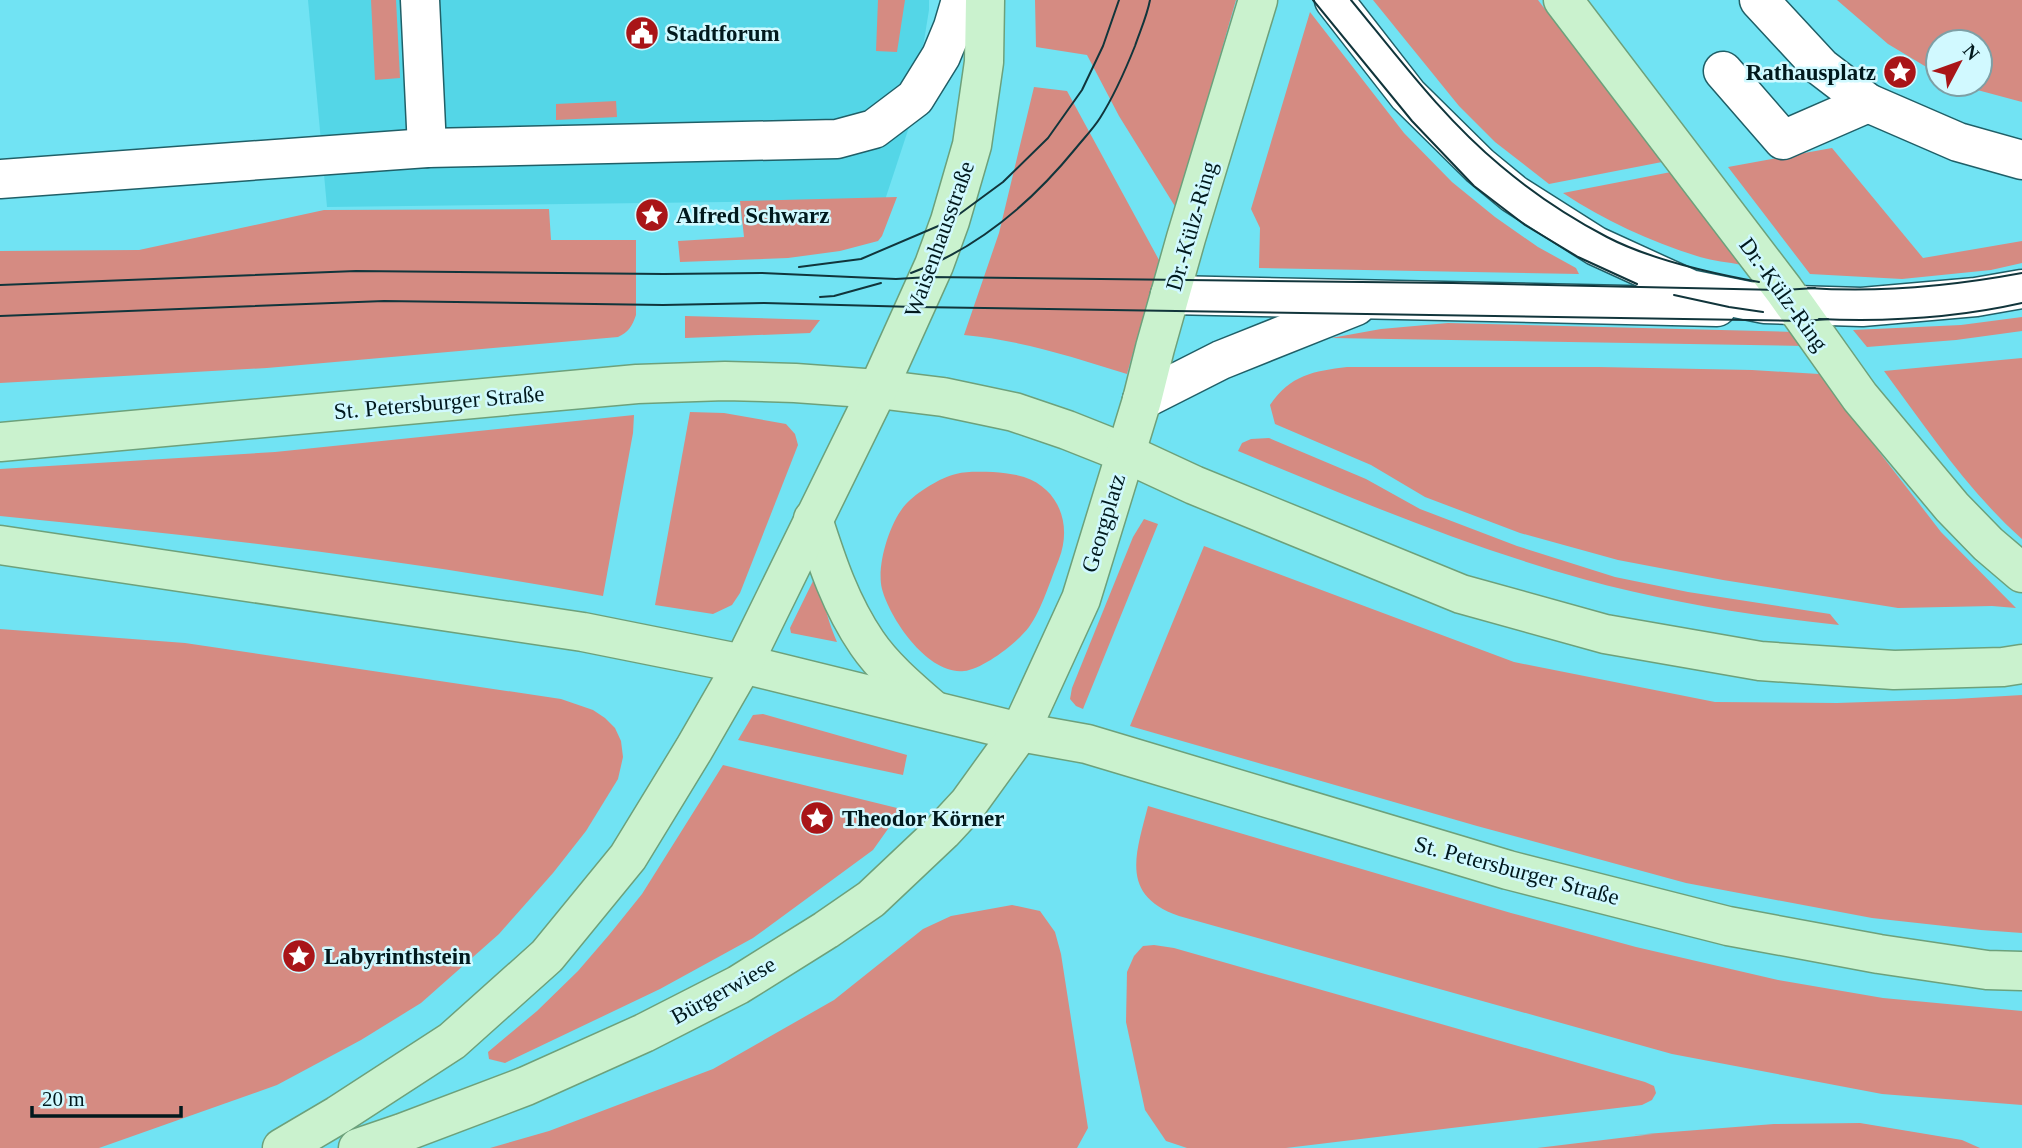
<svg xmlns="http://www.w3.org/2000/svg" width="2022" height="1148" font-family="Georgia,serif">
<rect width="100%" height="100%" fill="#71e3f3"/>
<path fill="#54d6e7" d="M 308,0 L 929,0 L 929,10 L 911,121 L 885,200 L 327,207 Z"/>
<g fill="#d58b82">
<path d="M 371,0 L 396,0 L 400,78 L 375,80 Z"/>
<path d="M 878,0 L 905,0 L 897,52 L 876,51 Z"/>
<path d="M 1035,0 L 1236,0 L 1176,208 L 1119,116 L 1087,55 L 1036,47 Z"/>
<path d="M 1373,0 L 1538,0 L 1662,162 L 1549,184 L 1495,142 L 1459,106 Z"/>
<path d="M 1837,0 L 2022,0 L 2022,102 L 1955,84 L 1980,84 L 1980,42 L 1938,42 L 1938,74 L 1888,44 Z"/>
<path d="M 1310,12 L 1404,133 L 1452,182 L 1495,217 L 1538,247 L 1576,268 L 1579,274 L 1259,268 L 1260,228 L 1251,209 Z"/>
<path d="M 1034,87 L 1067,91 L 1159,260 L 1127,374 C 1073,357 1020,340 964,335 L 999,233 Z"/>
<path d="M 616,101 L 617,117 L 556,120 L 556,104 Z"/>
<path d="M 1832,148 L 1923,258 L 2022,241 L 2022,263 L 1991,270 L 1902,279 L 1810,274 L 1728,167 Z"/>
<path d="M 1671,172 L 1742,265 C 1728,262 1713,261 1700,257 C 1652,242 1605,221 1563,193 Z"/>
<path d="M 897,197 L 882,236 L 878,241 L 840,251 L 788,258 L 680,262 L 678,241 L 744,237 L 740,201 Z"/>
<path d="M 549,209 L 551,240 L 636,240 L 636,315 C 632,326 629,332 618,337 L 267,368 L 0,383 L 0,251 L 139,250 L 324,210 Z"/>
<path d="M 685,316 L 820,320 L 810,333 L 685,338 Z"/>
<path d="M 2022,317 L 2022,331 L 1956,340 L 1867,347 L 1853,330 L 1961,325 Z"/>
<path d="M 1448,323 L 1795,332 L 1804,346 L 1331,338 L 1381,329 Z"/>
<path d="M 2022,358 L 2022,539 C 1968,491 1927,429 1884,371 Z"/>
<path d="M 1347,367 L 1599,367 L 1752,370 L 1819,374 L 1941,532 L 2016,608 L 1992,606 L 1898,608 L 1723,580 L 1618,560 L 1520,533 L 1425,497 L 1371,465 L 1275,424 L 1270,405 C 1290,375 1314,371 1347,367 Z"/>
<path d="M 690,412 L 724,413 L 786,424 L 795,434 L 798,445 L 740,593 L 732,605 L 713,614 L 655,605 Z"/>
<path d="M 634,415 L 633,433 L 603,596 C 403,559 202,536 0,516 L 0,469 L 275,452 Z"/>
<path d="M 1269,438 L 1366,479 L 1420,509 L 1517,546 L 1615,577 L 1688,592 L 1830,614 L 1839,625 C 1753,616 1666,602 1583,579 C 1465,546 1351,498 1238,451 L 1242,443 L 1251,439 Z"/>
<path d="M 993,472 C 1003,473 1015,474 1024,477 C 1060,489 1072,526 1059,559 C 1051,579 1041,611 1029,627 C 1017,643 983,669 964,671 C 928,675 890,619 882,589 C 876,566 890,521 906,504 C 916,493 941,477 956,474 C 967,471 981,472 993,472 Z"/>
<path d="M 1144,519 L 1158,524 L 1083,709 L 1076,706 L 1070,699 L 1072,688 L 1133,537 Z"/>
<path d="M 1204,546 L 1514,662 L 1715,702 L 1837,703 L 1955,699 L 2022,695 L 2022,933 L 1981,930 L 1872,918 L 1686,883 L 1477,826 L 1130,726 Z"/>
<path d="M 813,581 L 822,584 C 823,605 829,623 837,642 L 791,633 L 790,628 Z"/>
<path d="M 0,629 L 185,643 L 561,699 L 593,710 L 605,718 L 615,728 L 621,741 L 623,757 L 618,779 L 586,831 L 553,873 L 499,934 L 421,1003 L 361,1040 L 277,1085 L 99,1148 L 0,1148 Z"/>
<path d="M 763,714 L 907,755 L 903,775 L 738,740 L 753,715 Z"/>
<path d="M 723,765 L 897,808 L 895,819 L 873,850 L 753,938 L 660,989 L 505,1063 L 489,1059 L 488,1052 L 537,1011 L 578,971 L 609,935 L 642,894 Z"/>
<path d="M 1148,806 L 1511,913 L 1636,947 L 1778,980 L 1883,998 L 2022,1011 L 2022,1105 L 1882,1094 L 1672,1054 L 1179,916 C 1119,895 1136,854 1148,806 Z"/>
<path d="M 1012,905 L 1040,911 L 1055,932 L 1061,954 L 1088,1128 L 1077,1148 L 490,1148 L 549,1131 L 713,1069 L 834,1000 L 923,929 L 951,916 Z"/>
<path d="M 1154,945 L 1174,948 L 1645,1082 L 1654,1086 L 1656,1093 L 1652,1100 L 1642,1105 L 1286,1148 L 1187,1148 L 1166,1141 L 1145,1110 L 1126,1022 L 1127,972 L 1134,956 L 1143,946 Z"/>
<path d="M 1860,1123 L 1962,1140 L 1980,1148 L 1537,1148 L 1653,1134 L 1633,1135 L 1774,1124 Z"/>
</g>
<g fill="none" stroke-linecap="round" stroke-linejoin="round">
<g stroke="#205f67" stroke-width="41">
<g id="minor">
<path d="M 420,0 L 427,148"/>
<path d="M 1334,0 L 1408,95 L 1480,166 L 1514,194 L 1596,246 L 1690,289 L 1764,304 L 1862,307 L 1976,297 L 2022,289"/>
<path d="M 1759,0 L 1821,67 L 1868,103 L 1958,142 L 2022,160"/>
<path d="M 1723,71 L 1783,140 L 1868,103"/>
<path d="M 0,179 L 427,148 L 837,139 L 874,129 L 915,98 L 941,56 L 953,27 L 961,0"/>
<path d="M 1170,295 L 1717,307"/>
<path d="M 1142,400 L 1221,360 L 1356,306"/>
</g>
</g>
<g stroke="#6da17b" stroke-width="41">
<g id="major">
<path d="M 1563,0 L 1784,290 L 1860,397 L 1952,507 L 1988,544 L 2022,573"/>
<path d="M 0,442 L 637,384 L 725,381 L 795,383 L 878,389 L 943,397 L 1014,412 L 1067,430 L 1125,453 L 1194,485 L 1461,594 L 1605,634 L 1760,661 L 1848,667 L 1894,670 L 2003,667 L 2022,664"/>
<path d="M 813,519 C 827,563 841,605 867,643 C 884,668 909,689 932,709"/>
<path d="M 0,545 L 583,632 L 743,664 L 1020,732 L 1087,744 L 1508,870 L 1728,926 L 1879,954 L 1987,970 L 2022,971"/>
<path d="M 282,1148 L 338,1115 L 452,1041 L 547,956 L 628,857 L 694,749 L 743,664 L 878,389 L 934,265 L 950,221 L 972,145 L 984,62 L 985,0"/>
<path d="M 358,1148 L 402,1133 L 526,1086 L 644,1033 L 738,985 L 826,930 L 871,899 L 943,831 L 968,804 L 1020,732 L 1081,599 L 1142,400 L 1155,348 L 1186,238 L 1258,0"/>
</g>
</g>
<use href="#minor" stroke="#fff" stroke-width="38"/>
<use href="#major" stroke="#caf2ce" stroke-width="38"/>
<g stroke="#11353b" stroke-width="2">
<path d="M 1313,0 L 1412,121 L 1474,186 L 1525,225 L 1578,257 L 1637,284"/>
<path d="M 1351,0 C 1398,57 1444,119 1501,166 C 1533,193 1569,217 1607,237 C 1651,260 1710,273 1759,282"/>
<path d="M 799,267 L 861,259 L 950,221 L 1003,182 L 1048,138 L 1082,90 L 1103,46 L 1119,0"/>
<path d="M 911,273 C 977,249 1032,202 1076,148 C 1084,138 1093,129 1100,118 C 1114,96 1125,71 1135,46 C 1140,31 1147,16 1150,0"/>
<path d="M 0,285 L 356,271 L 664,274 L 762,273 L 896,279 L 929,277 L 1453,283 L 1784,290 L 1815,288"/>
<path d="M 1808,288 C 1880,293 1952,286 2022,273"/>
<path d="M 1674,295 L 1729,307 L 1763,312"/>
<path d="M 820,297 L 834,296 L 881,283"/>
<path d="M 0,316 L 384,301 L 663,305 L 764,303 L 916,307 L 1805,321 L 1828,319"/>
<path d="M 1819,319 C 1887,322 1956,318 2022,303"/>
</g>
</g>
<defs>
<g id="civic-disc" transform="scale(1.75)"><circle r="9.5" fill="#a91518" stroke="#d1f9ff"/><path d="M-.6-6.5H3V-4.5H.6V-3L4-1V1h2V6H-6V1h2V-1L-.6-3ZM-1.2 2.5V6h2.4V2.5Z" fill="#fff"/></g>
<g id="sight-disc" transform="scale(1.75)"><circle r="9.5" fill="#a91518" stroke="#d1f9ff"/><path d="M0-6L1.8-2.2L6-1.7L2.9 1.2L3.7 5.4L0 3.3L-3.7 5.4L-2.9 1.2L-6-1.7L-1.8-2.2Z" fill="#fff"/></g>
</defs>
<g fill-rule="evenodd">
<use href="#civic-disc" x="642" y="33"/>
<use href="#sight-disc" x="1900" y="72"/>
<use href="#sight-disc" x="652" y="215"/>
<use href="#sight-disc" x="817" y="818"/>
<use href="#sight-disc" x="299" y="956"/>
</g>
<g text-anchor="middle" stroke-width="5" stroke-linejoin="round" paint-order="stroke">
<g font-size="23" font-weight="bold" fill="#01191d" stroke="#d1f9ff" text-anchor="start">
<text x="666" y="41">Stadtforum</text>
<text x="1876" y="80" text-anchor="end">Rathausplatz</text>
<text x="676" y="223">Alfred Schwarz</text>
<text x="842" y="826">Theodor Körner</text>
<text x="324" y="964">Labyrinthstein</text>
</g>
<g font-size="23" fill="#01191d" stroke="#d1f9ff">
<text transform="translate(1191 226) rotate(-74)" y="8">Dr.-Külz-Ring</text>
<text transform="translate(939 239) rotate(-70)" y="8">Waisenhausstraße</text>
<text transform="translate(1784 294) rotate(54)" y="8">Dr.-Külz-Ring</text>
<text transform="translate(439 402) rotate(-5)" y="8">St. Petersburger Straße</text>
<text transform="translate(1103 523) rotate(-73)" y="8">Georgplatz</text>
<text transform="translate(1517 870) rotate(15)" y="8">St. Petersburger Straße</text>
<text transform="translate(723 990) rotate(-29)" y="8">Bürgerwiese</text>
</g>
</g>
<g transform="translate(1959 63) rotate(49)"><circle r="33" fill="#d1f9ff" stroke="#7e9fa5" stroke-width="2"/>
<path d="M0-5L12 26L0 18L-12 26Z" fill="#a91518"/>
<text y="-10" font-size="19" font-weight="bold" text-anchor="middle" fill="#01191d">N</text>
</g>
<path d="M32 1106v10h149v-10" fill="none" stroke="#01191d" stroke-width="3.5"/>
<text x="42" y="1106" font-size="21" fill="#01191d" stroke="#d1f9ff" stroke-width="5" paint-order="stroke">20 m</text>
</svg>
